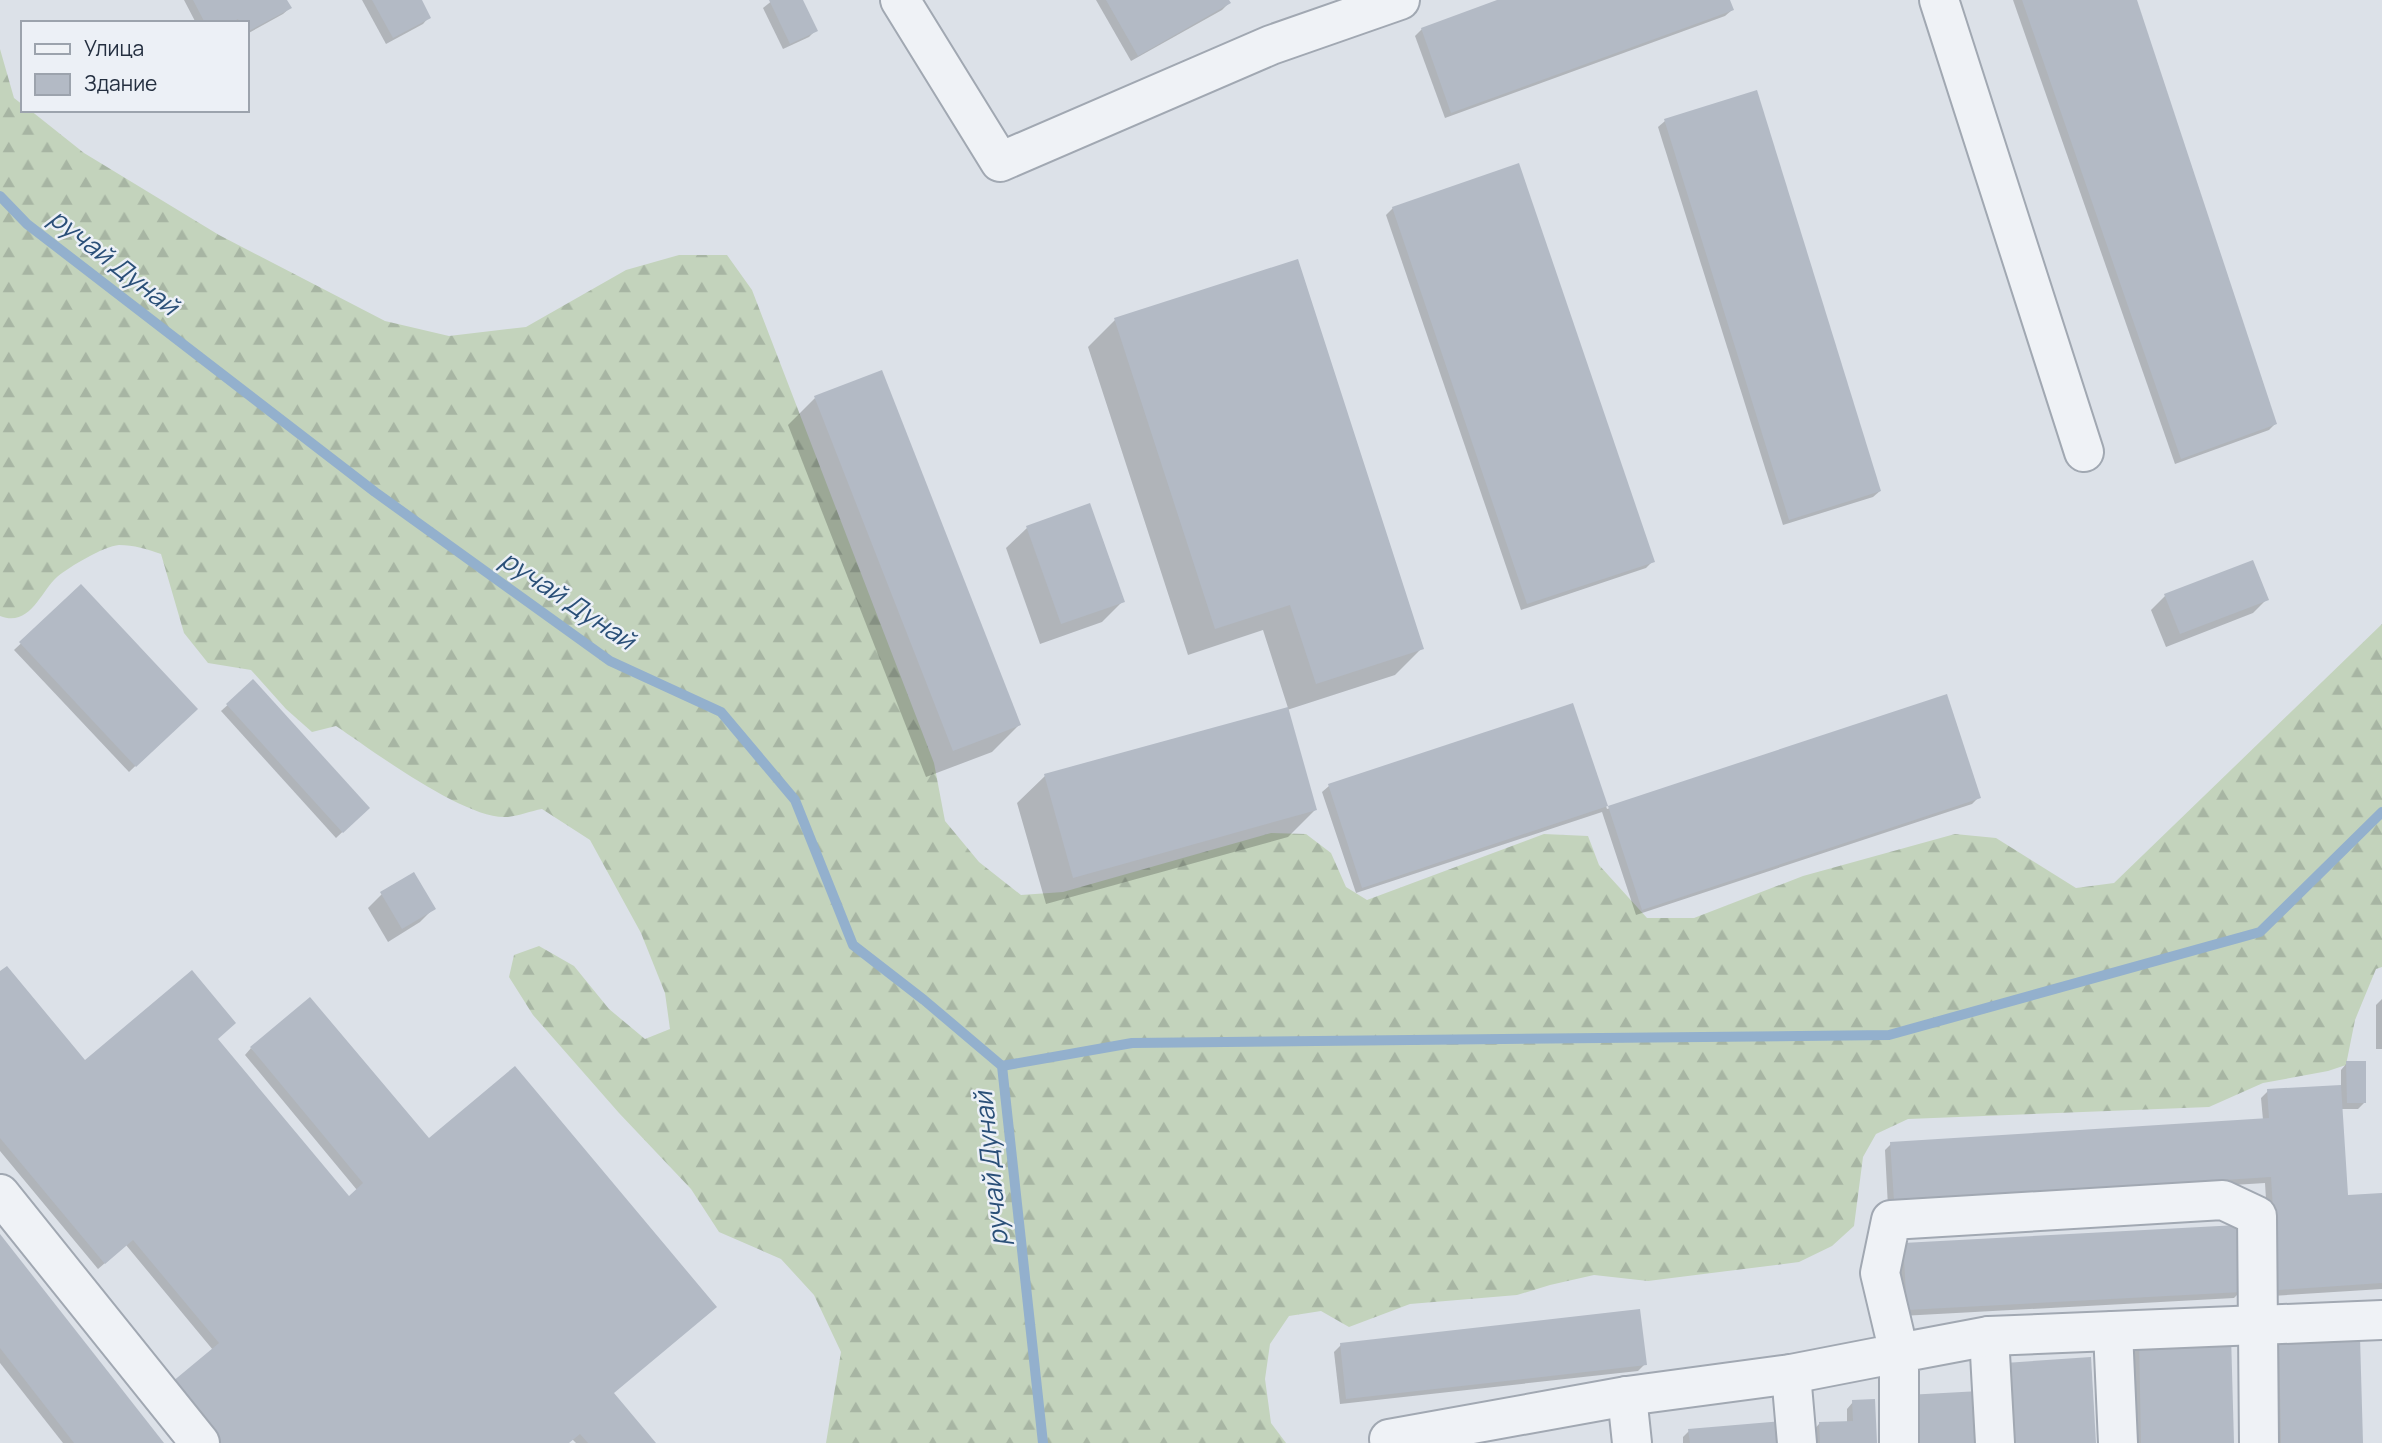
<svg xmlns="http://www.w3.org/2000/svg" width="2382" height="1443" font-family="Manrope,sans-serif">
<defs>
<pattern id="forest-firs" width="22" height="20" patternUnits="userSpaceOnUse" patternTransform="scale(1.75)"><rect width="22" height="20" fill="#c3d3bc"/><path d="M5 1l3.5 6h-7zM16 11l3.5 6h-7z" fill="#a7b5a3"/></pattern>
</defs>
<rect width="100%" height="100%" fill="#dce1e8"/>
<path fill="url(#forest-firs)" d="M 0,19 L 0,49 L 14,98 L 23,105 L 23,110 L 30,110 L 84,153 L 219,235 L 385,321 L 449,336 L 526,327 L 626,270 L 679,255 L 727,255 L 752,290 L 934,763 L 945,821 L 979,862 L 1021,895 L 1063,892 L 1271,833 L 1306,834 L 1331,853 L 1346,887 L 1367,900 L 1544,834 L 1588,836 L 1599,865 L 1647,918 L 1694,918 L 1803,876 L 1955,834 L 1996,838 L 2076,888 L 2114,883 L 2382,624 L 2382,967 L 2376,969 L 2355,1020 L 2346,1065 L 2328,1071 L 2263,1083 L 2209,1107 L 1908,1119 L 1876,1134 L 1863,1157 L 1854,1226 L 1832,1246 L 1799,1262 L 1648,1281 L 1594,1275 L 1550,1285 L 1517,1295 L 1410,1304 L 1349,1327 L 1321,1311 L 1289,1316 L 1270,1344 L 1265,1379 L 1271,1423 L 1286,1443 L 826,1443 L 841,1352 L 814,1295 L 781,1259 L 719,1232 L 691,1189 L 619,1113 L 533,1015 L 509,977 L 514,955 L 539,946 L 574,966 L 609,1009 L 645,1039 L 670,1029 L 665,993 L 641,933 L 590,840 L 542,809 C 530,811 517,817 505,817 C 463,818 373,751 336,726 L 312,732 L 286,709 L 251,670 L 208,663 L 184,633 L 161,554 C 147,549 134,545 119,545 C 104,546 69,567 57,577 C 41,591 30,628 0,616 Z"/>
<g fill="#0003">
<path d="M 184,0 L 285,0 L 290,8 L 283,14 L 247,34 L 247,23 L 196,23 Z"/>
<path d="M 362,0 L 420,0 L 429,17 L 423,24 L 386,44 Z"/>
<path d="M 773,0 L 801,0 L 816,30 L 809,37 L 783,49 L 763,8 Z"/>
<path d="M 1096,0 L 1227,0 L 1229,3 L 1222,10 L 1131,61 Z"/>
<path d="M 1502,0 L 1728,0 L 1732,10 L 1725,16 L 1445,118 L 1415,36 L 1422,29 Z"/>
<path d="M 2013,0 L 2135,0 L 2275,424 L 2269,430 L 2175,464 Z"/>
<path d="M 1665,121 L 1880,491 L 1873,497 L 1783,525 L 1658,127 Z"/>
<path d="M 1393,208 L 1653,561 L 1646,568 L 1521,610 L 1386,215 Z"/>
<path d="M 1115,320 L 1422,648 L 1395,675 L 1287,710 L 1315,810 L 1288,837 L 1046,904 L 1017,803 L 1045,776 L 1288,708 L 1263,630 L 1188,655 L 1088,347 Z"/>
<path d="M 815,398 L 1019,725 L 992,752 L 926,777 L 788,425 Z"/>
<path d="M 1027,528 L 1123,601 L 1102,622 L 1040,644 L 1006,548 Z"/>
<path d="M 81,587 L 195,709 L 129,772 L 14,650 Z"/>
<path d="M 2165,596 L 2267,599 L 2253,613 L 2166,647 L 2151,610 Z"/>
<path d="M 253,682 L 368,808 L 336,838 L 221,711 Z"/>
<path d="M 1946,696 L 1979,797 L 1972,804 L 1636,915 L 1602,812 L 1356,893 L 1322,792 L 1329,786 L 1572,705 L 1607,809 Z"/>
<path d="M 382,894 L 434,908 L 420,922 L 388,942 L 368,908 Z"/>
<path d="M 0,974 L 85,1062 L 216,1039 L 348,1198 L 357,1190 L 245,1055 L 251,1048 L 612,1394 L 653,1443 L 576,1443 L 572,1439 L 568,1443 L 213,1350 L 126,1245 L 98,1269 L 0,1151 Z"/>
<path d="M 2382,999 L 2382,1049 L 2376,1049 L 2376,1005 Z"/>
<path d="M 2347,1063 L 2365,1102 L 2358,1109 L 2341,1109 L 2347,1196 L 2382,1194 L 2382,1289 L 2272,1296 L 2265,1183 L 1888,1207 L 1885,1150 L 1891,1144 L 2263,1120 L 2261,1098 L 2268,1091 L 2341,1087 L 2341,1070 Z"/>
<path d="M 0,1237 L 162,1443 L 63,1443 L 0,1363 Z"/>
<path d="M 1897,1251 L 2241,1291 L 2234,1298 L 1901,1316 Z"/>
<path d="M 2140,1339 L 2232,1443 L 2135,1443 L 2133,1345 Z"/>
<path d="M 2279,1342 L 2361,1443 L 2275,1443 L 2273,1348 Z"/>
<path d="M 1341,1345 L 1645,1364 L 1638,1371 L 1340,1404 L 1334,1352 Z"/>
<path d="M 1853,1402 L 1875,1443 L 1813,1443 L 1813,1431 L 1819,1424 L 1847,1423 L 1847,1409 Z"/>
<path d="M 1689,1431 L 1785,1443 L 1683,1443 L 1683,1437 Z"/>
</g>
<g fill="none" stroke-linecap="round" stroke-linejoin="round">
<g stroke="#93b0cd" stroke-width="10">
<path d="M 0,196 L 27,224 L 375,492 L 610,661 L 721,712 L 795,800 L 853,945 L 924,1000 L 1002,1066 L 1043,1443"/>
<path d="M 1002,1066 L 1132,1043 L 1889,1035 L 2260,932 L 2382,812"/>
</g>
</g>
<g fill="#b3bac5">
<path d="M 193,0 L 287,0 L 292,8 L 247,32 L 247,23 L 240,23 L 238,19 L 231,23 L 205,23 Z"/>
<path d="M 372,0 L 422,0 L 431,18 L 393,38 Z"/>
<path d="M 769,0 L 803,0 L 818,31 L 790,44 Z"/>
<path d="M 1106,0 L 1229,0 L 1231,3 L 1138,56 Z"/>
<path d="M 1497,0 L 1730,0 L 1734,10 L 1451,113 L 1421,28 Z"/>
<path d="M 2022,0 L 2137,0 L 2277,424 L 2181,459 Z"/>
<path d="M 1757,90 L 1881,491 L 1789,520 L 1664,119 Z"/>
<path d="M 1519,163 L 1655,562 L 1527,604 L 1392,207 Z"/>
<path d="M 1298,259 L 1424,649 L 1316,684 L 1290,605 L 1215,629 L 1114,318 Z"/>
<path d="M 882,370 L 1021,725 L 953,751 L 814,396 Z"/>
<path d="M 1090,503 L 1125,602 L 1061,624 L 1026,526 Z"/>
<path d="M 2253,560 L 2269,600 L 2180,634 L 2164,594 Z"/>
<path d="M 81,584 L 198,709 L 136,767 L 19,642 Z"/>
<path d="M 253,679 L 370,808 L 343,833 L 226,704 Z"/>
<path d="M 1947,694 L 1981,798 L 1642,910 L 1608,806 Z"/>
<path d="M 1573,703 L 1608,806 L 1362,888 L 1328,784 Z"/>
<path d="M 1288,707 L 1317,810 L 1073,878 L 1044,774 Z"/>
<path d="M 414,872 L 436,909 L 402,929 L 380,892 Z"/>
<path d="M 7,966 L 85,1060 L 192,970 L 236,1023 L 218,1039 L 349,1196 L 363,1183 L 250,1047 L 310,997 L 429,1138 L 515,1066 L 717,1307 L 614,1393 L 656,1443 L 588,1443 L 580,1434 L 569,1443 L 213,1443 L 166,1387 L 219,1343 L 133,1240 L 105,1264 L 0,1138 L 0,971 Z"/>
<path d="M 2346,1061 L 2366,1061 L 2366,1103 L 2347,1103 Z"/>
<path d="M 2341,1085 L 2348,1195 L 2382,1193 L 2382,1283 L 2278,1290 L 2271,1177 L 1894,1201 L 1890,1142 L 2269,1118 L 2267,1089 Z"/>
<path d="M 2238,1225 L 2242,1292 L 1907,1310 L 1903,1243 Z"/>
<path d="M 0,1234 L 164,1443 L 74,1443 L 0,1348 Z"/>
<path d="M 1640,1309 L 1647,1365 L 1346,1399 L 1340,1343 Z"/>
<path d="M 2231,1335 L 2234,1443 L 2141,1443 L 2139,1337 Z"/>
<path d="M 2360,1337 L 2363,1443 L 2281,1443 L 2279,1340 Z"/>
<path d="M 2091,1357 L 2096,1443 L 2010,1443 L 2005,1363 Z"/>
<path d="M 1980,1391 L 1983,1443 L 1910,1443 L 1907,1395 Z"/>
<path d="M 1875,1399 L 1877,1443 L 1820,1443 L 1819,1422 L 1853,1421 L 1852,1400 Z"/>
<path d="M 1784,1421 L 1786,1443 L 1690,1443 L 1688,1429 Z"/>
</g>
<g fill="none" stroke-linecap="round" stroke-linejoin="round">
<g stroke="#a1a8b2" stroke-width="42">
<g id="minor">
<path d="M 900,0 L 1000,162 L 1271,45 L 1400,0"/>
<path d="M 1939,0 L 2084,452"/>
<path d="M 0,1194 L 200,1443"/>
<path d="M 2113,1331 L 2118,1443"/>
<path d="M 1989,1336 L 1995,1443"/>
<path d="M 1791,1374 L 1797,1443"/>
<path d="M 1627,1396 L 1632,1443"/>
<path d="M 1389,1439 L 1627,1396 L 1791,1374 L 1899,1353 L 1880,1273 L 1891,1220 L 2223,1200 L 2257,1216 L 2259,1443"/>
<path d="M 1899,1443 L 1899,1353 L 1989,1336 L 2382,1320"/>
</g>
</g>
<use href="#minor" stroke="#eff2f6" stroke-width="38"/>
</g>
<g text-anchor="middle" stroke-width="5" stroke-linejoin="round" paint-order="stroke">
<g font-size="26" font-style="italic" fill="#2a4f78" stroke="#ecf0f6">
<text transform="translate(114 262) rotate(38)" y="9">ручай Дунай</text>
<text transform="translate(568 600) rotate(34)" y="9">ручай Дунай</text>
<text transform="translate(991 1169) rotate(-96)" y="9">ручай Дунай</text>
</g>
</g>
<rect x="21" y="21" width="228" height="91" fill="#ecf0f6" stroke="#9ca3ad" stroke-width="2"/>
<rect x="35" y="44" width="35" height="10" fill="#eff2f6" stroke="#9ca3ad" stroke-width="2"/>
<text x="84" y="56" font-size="21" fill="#242f40">Улица</text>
<rect x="35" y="74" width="35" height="21" fill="#b3bac5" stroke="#9ca3ad" stroke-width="2"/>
<text x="84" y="91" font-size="21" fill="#242f40">Здание</text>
</svg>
